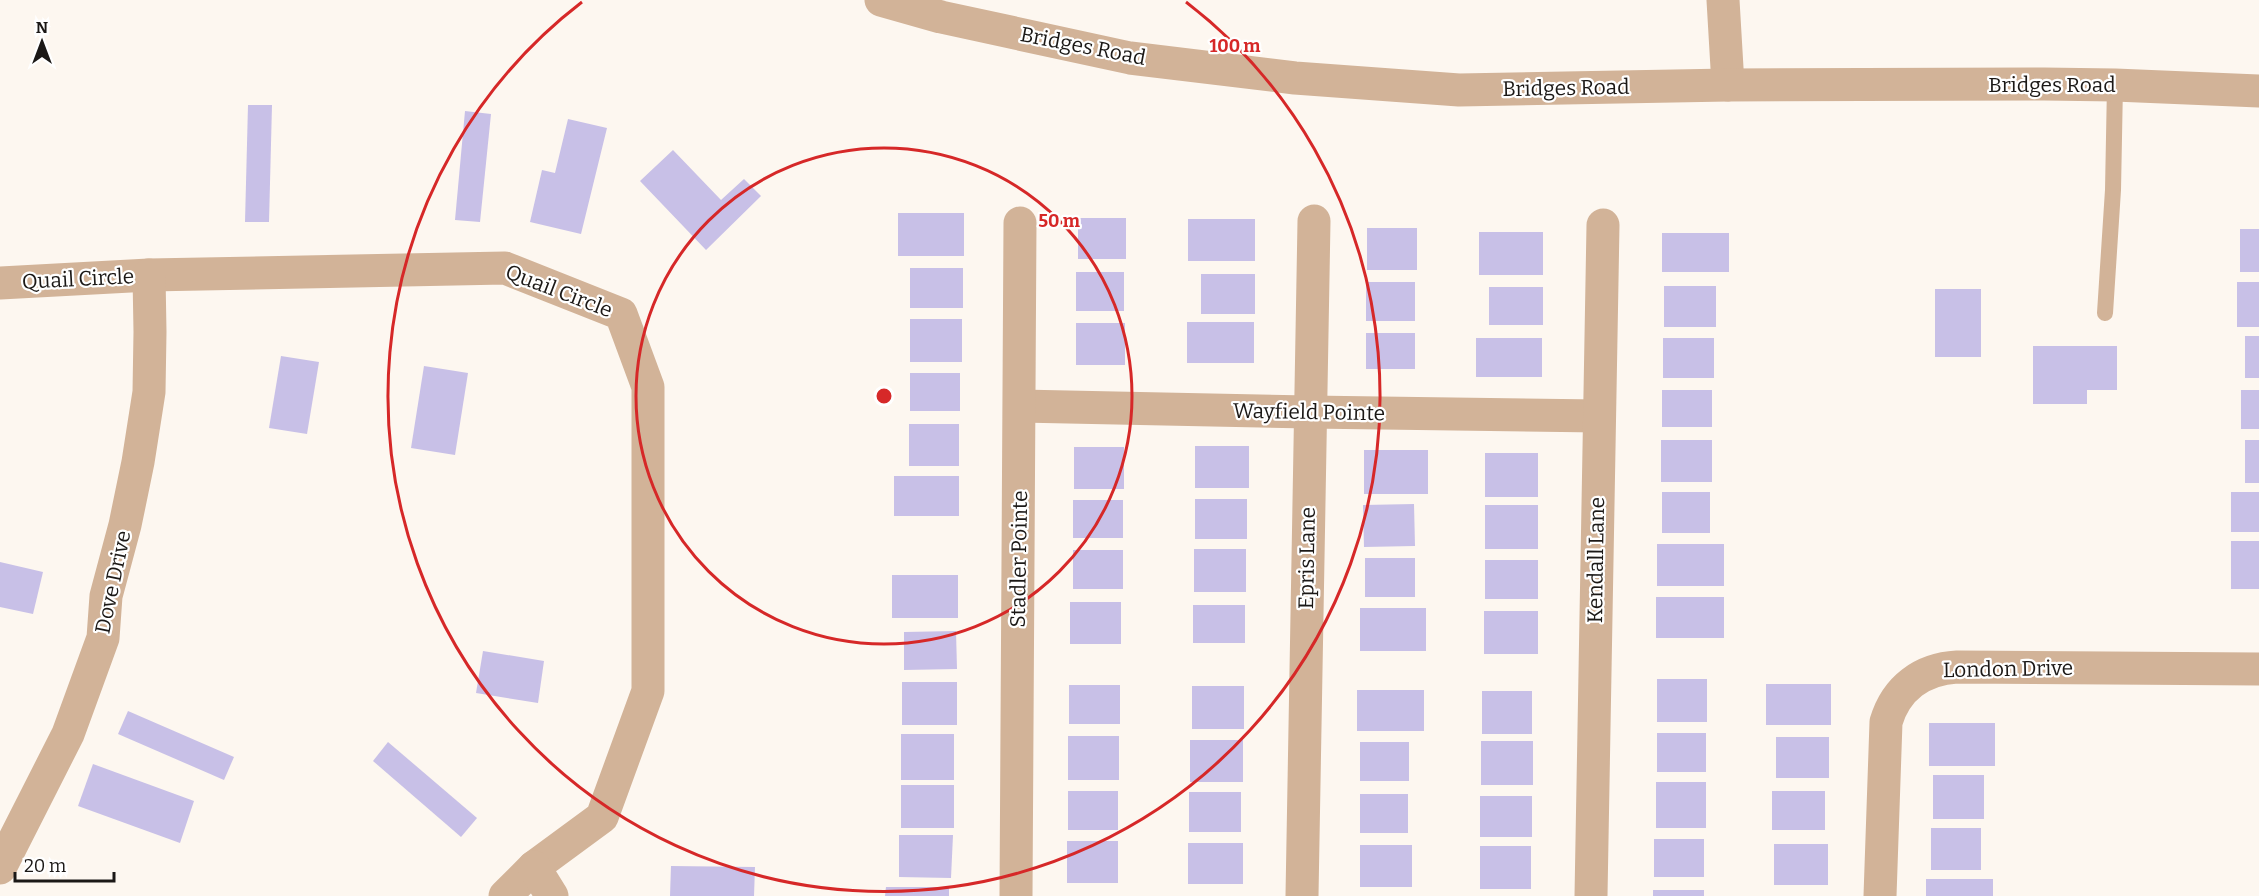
<svg xmlns="http://www.w3.org/2000/svg" width="2259" height="896" font-family="Bitter,serif">
<rect width="100%" height="100%" fill="#fdf7f0"/>
<g fill="#c8c0e7">
<path d="M 248,105 L 272,105 L 269,222 L 245,222 Z"/>
<path d="M 465,111 L 491,114 L 480,222 L 455,220 Z"/>
<path d="M 568,119 L 607,128 L 581,234 L 530,222 L 542,170 L 555,173 Z"/>
<path d="M 673,150 L 721,200 L 744,179 L 761,196 L 706,250 L 640,181 Z"/>
<rect x="898" y="213" width="66" height="43"/>
<rect x="1078" y="218" width="48" height="41"/>
<rect x="1188" y="219" width="67" height="42"/>
<rect x="1367" y="228" width="50" height="42"/>
<rect x="2240" y="229" width="19" height="43"/>
<rect x="1479" y="232" width="64" height="43"/>
<rect x="1662" y="233" width="67" height="39"/>
<rect x="910" y="268" width="53" height="40"/>
<rect x="1076" y="272" width="48" height="39"/>
<rect x="1201" y="274" width="54" height="40"/>
<rect x="1366" y="282" width="49" height="39"/>
<rect x="2237" y="282" width="22" height="45"/>
<rect x="1664" y="286" width="52" height="41"/>
<rect x="1489" y="287" width="54" height="38"/>
<rect x="1935" y="289" width="46" height="68"/>
<rect x="910" y="319" width="52" height="43"/>
<rect x="1187" y="322" width="67" height="41"/>
<rect x="1076" y="323" width="49" height="42"/>
<rect x="1366" y="333" width="49" height="36"/>
<rect x="2245" y="336" width="14" height="42"/>
<rect x="1476" y="338" width="66" height="39"/>
<rect x="1663" y="338" width="51" height="40"/>
<path d="M 2033,346 L 2117,346 L 2117,390 L 2087,390 L 2087,404 L 2033,404 Z"/>
<path d="M 281,356 L 319,362 L 307,434 L 269,428 Z"/>
<path d="M 424,366 L 468,373 L 455,455 L 411,448 Z"/>
<rect x="910" y="373" width="50" height="38"/>
<rect x="1662" y="390" width="50" height="37"/>
<rect x="2241" y="390" width="18" height="39"/>
<rect x="909" y="424" width="50" height="42"/>
<rect x="1661" y="440" width="51" height="42"/>
<rect x="2245" y="440" width="14" height="43"/>
<rect x="1195" y="446" width="54" height="42"/>
<rect x="1074" y="447" width="50" height="42"/>
<rect x="1364" y="450" width="64" height="44"/>
<rect x="1485" y="453" width="53" height="44"/>
<rect x="894" y="476" width="65" height="40"/>
<rect x="1662" y="492" width="48" height="41"/>
<rect x="2231" y="492" width="28" height="40"/>
<rect x="1195" y="499" width="52" height="40"/>
<rect x="1073" y="500" width="50" height="38"/>
<path d="M 1414,504 L 1415,546 L 1364,547 L 1363,505 Z"/>
<rect x="1485" y="505" width="53" height="44"/>
<rect x="2231" y="541" width="28" height="48"/>
<rect x="1657" y="544" width="67" height="42"/>
<rect x="1194" y="549" width="52" height="43"/>
<rect x="1073" y="550" width="50" height="39"/>
<rect x="1365" y="558" width="50" height="39"/>
<rect x="1485" y="560" width="53" height="39"/>
<path d="M 0,562 L 43,572 L 33,614 L 0,607 Z"/>
<rect x="892" y="575" width="66" height="43"/>
<rect x="1656" y="597" width="68" height="41"/>
<rect x="1070" y="602" width="51" height="42"/>
<rect x="1193" y="605" width="52" height="38"/>
<rect x="1360" y="608" width="66" height="43"/>
<rect x="1484" y="611" width="54" height="43"/>
<path d="M 956,631 L 957,669 L 904,670 L 904,632 Z"/>
<path d="M 483,651 L 544,661 L 538,703 L 476,693 Z"/>
<rect x="1657" y="679" width="50" height="43"/>
<rect x="902" y="682" width="55" height="43"/>
<rect x="1766" y="684" width="65" height="41"/>
<rect x="1069" y="685" width="51" height="39"/>
<rect x="1192" y="686" width="52" height="43"/>
<rect x="1357" y="690" width="67" height="41"/>
<rect x="1482" y="691" width="50" height="43"/>
<path d="M 128,711 L 234,757 L 224,780 L 118,734 Z"/>
<rect x="1929" y="723" width="66" height="43"/>
<rect x="1657" y="733" width="49" height="39"/>
<rect x="901" y="734" width="53" height="46"/>
<rect x="1068" y="736" width="51" height="44"/>
<rect x="1776" y="737" width="53" height="41"/>
<rect x="1190" y="740" width="53" height="42"/>
<rect x="1481" y="741" width="52" height="44"/>
<path d="M 388,742 L 477,818 L 461,837 L 373,761 Z"/>
<rect x="1360" y="742" width="49" height="39"/>
<path d="M 93,764 L 194,801 L 180,843 L 78,806 Z"/>
<rect x="1933" y="775" width="51" height="44"/>
<rect x="1656" y="782" width="50" height="46"/>
<rect x="901" y="785" width="53" height="43"/>
<rect x="1068" y="791" width="50" height="39"/>
<rect x="1772" y="791" width="53" height="39"/>
<rect x="1189" y="792" width="52" height="40"/>
<rect x="1360" y="794" width="48" height="39"/>
<rect x="1480" y="796" width="52" height="41"/>
<rect x="1931" y="828" width="50" height="42"/>
<path d="M 899,835 L 953,835 L 951,878 L 899,877 Z"/>
<rect x="1654" y="839" width="50" height="38"/>
<rect x="1067" y="841" width="51" height="42"/>
<rect x="1188" y="843" width="55" height="41"/>
<rect x="1774" y="844" width="54" height="41"/>
<rect x="1360" y="845" width="52" height="42"/>
<rect x="1480" y="846" width="51" height="43"/>
<path d="M 671,866 L 755,867 L 754,896 L 670,896 Z"/>
<rect x="1926" y="879" width="67" height="17"/>
<path d="M 886,887 L 949,887 L 949,896 L 885,896 Z"/>
<rect x="1653" y="890" width="51" height="6"/>
</g>
<g fill="none" stroke-linecap="round" stroke-linejoin="round">
<path stroke="#d2b398" stroke-width="16" d="M 2105,313 L 2113,190 L 2115,85"/>
<g stroke="#d2b398" stroke-width="33">
<path d="M 1723,0 L 1728,85"/>
<path d="M 0,283 L 149,275 L 505,268 L 621,314 L 648,387 L 648,691 L 602,817 L 534,867 L 505,896"/>
<path d="M 1020,406 L 1309,412 L 1599,416"/>
<path d="M 534,867 L 552,896"/>
<path d="M 0,868 L 68,734 L 103,638 L 106,596 L 125,525 L 138,462 L 149,392 L 150,332 L 149,275"/>
<path d="M 1016,896 L 1020,223"/>
<path d="M 1302,896 L 1314,221"/>
<path d="M 1591,896 L 1603,225"/>
<path d="M 1880,896 L 1886,722 C 1896,688 1922,669 1957,667 L 2259,669"/>
</g>
<path stroke="#d2b398" stroke-width="33" d="M 881,0 L 941,17 L 1130,58 L 1295,78 L 1459,90 L 1728,85 L 2044,84 L 2115,85 L 2259,91"/>
</g>
<g fill="none" stroke="#d62828" stroke-width="3">
<circle cx="884" cy="396" r="248"/>
<path d="M1186 2A496 496 0 1 1 582 2"/>
</g>
<g text-anchor="middle" stroke-width="4.5" stroke-linejoin="round" paint-order="stroke">
<g font-size="21" fill="#1b1816" stroke="#fff">
<text transform="translate(1083 46) rotate(11)" y="7">Bridges Road</text>
<text x="2052" y="92">Bridges Road</text>
<text transform="translate(1566 88) rotate(-1)" y="7">Bridges Road</text>
<text transform="translate(78 279) rotate(-3)" y="7">Quail Circle</text>
<text transform="translate(559 291) rotate(21)" y="7">Quail Circle</text>
<text transform="translate(1309 412) rotate(1)" y="7">Wayfield Pointe</text>
<text transform="translate(1307 558) rotate(-89)" y="7">Epris Lane</text>
<text transform="translate(1019 559) rotate(-89)" y="7">Stadler Pointe</text>
<text transform="translate(1596 560) rotate(-89)" y="7">Kendall Lane</text>
<text transform="translate(113 582) rotate(-78)" y="7">Dove Drive</text>
<text transform="translate(2008 669) rotate(-1)" y="7">London Drive</text>
</g>
</g>
<circle cx="884" cy="396" r="9" fill="#d62828" stroke="#fff" stroke-width="3"/>
<g font-size="18" text-anchor="middle" font-weight="bold" fill="#d62828" stroke="#fff" stroke-width="4.5" stroke-linejoin="round" paint-order="stroke">
<text x="1235" y="52">100 m</text>
<text x="1059" y="227">50 m</text>
</g>
<g transform="translate(42 42)" stroke="#ffffff" stroke-width="4.5" paint-order="stroke">
<path d="M0-4.5L10 22L0 15L-10 22Z" fill="#1b1816"/>
<text y="-9" font-size="16" font-weight="bold" text-anchor="middle" fill="#1b1816">N</text>
</g>
<path d="M15 872v9h99v-9" fill="none" stroke="#1b1816" stroke-width="3"/>
<text x="24" y="872" font-size="18" fill="#1b1816" stroke="#ffffff" stroke-width="4.5" paint-order="stroke">20 m</text>
</svg>
